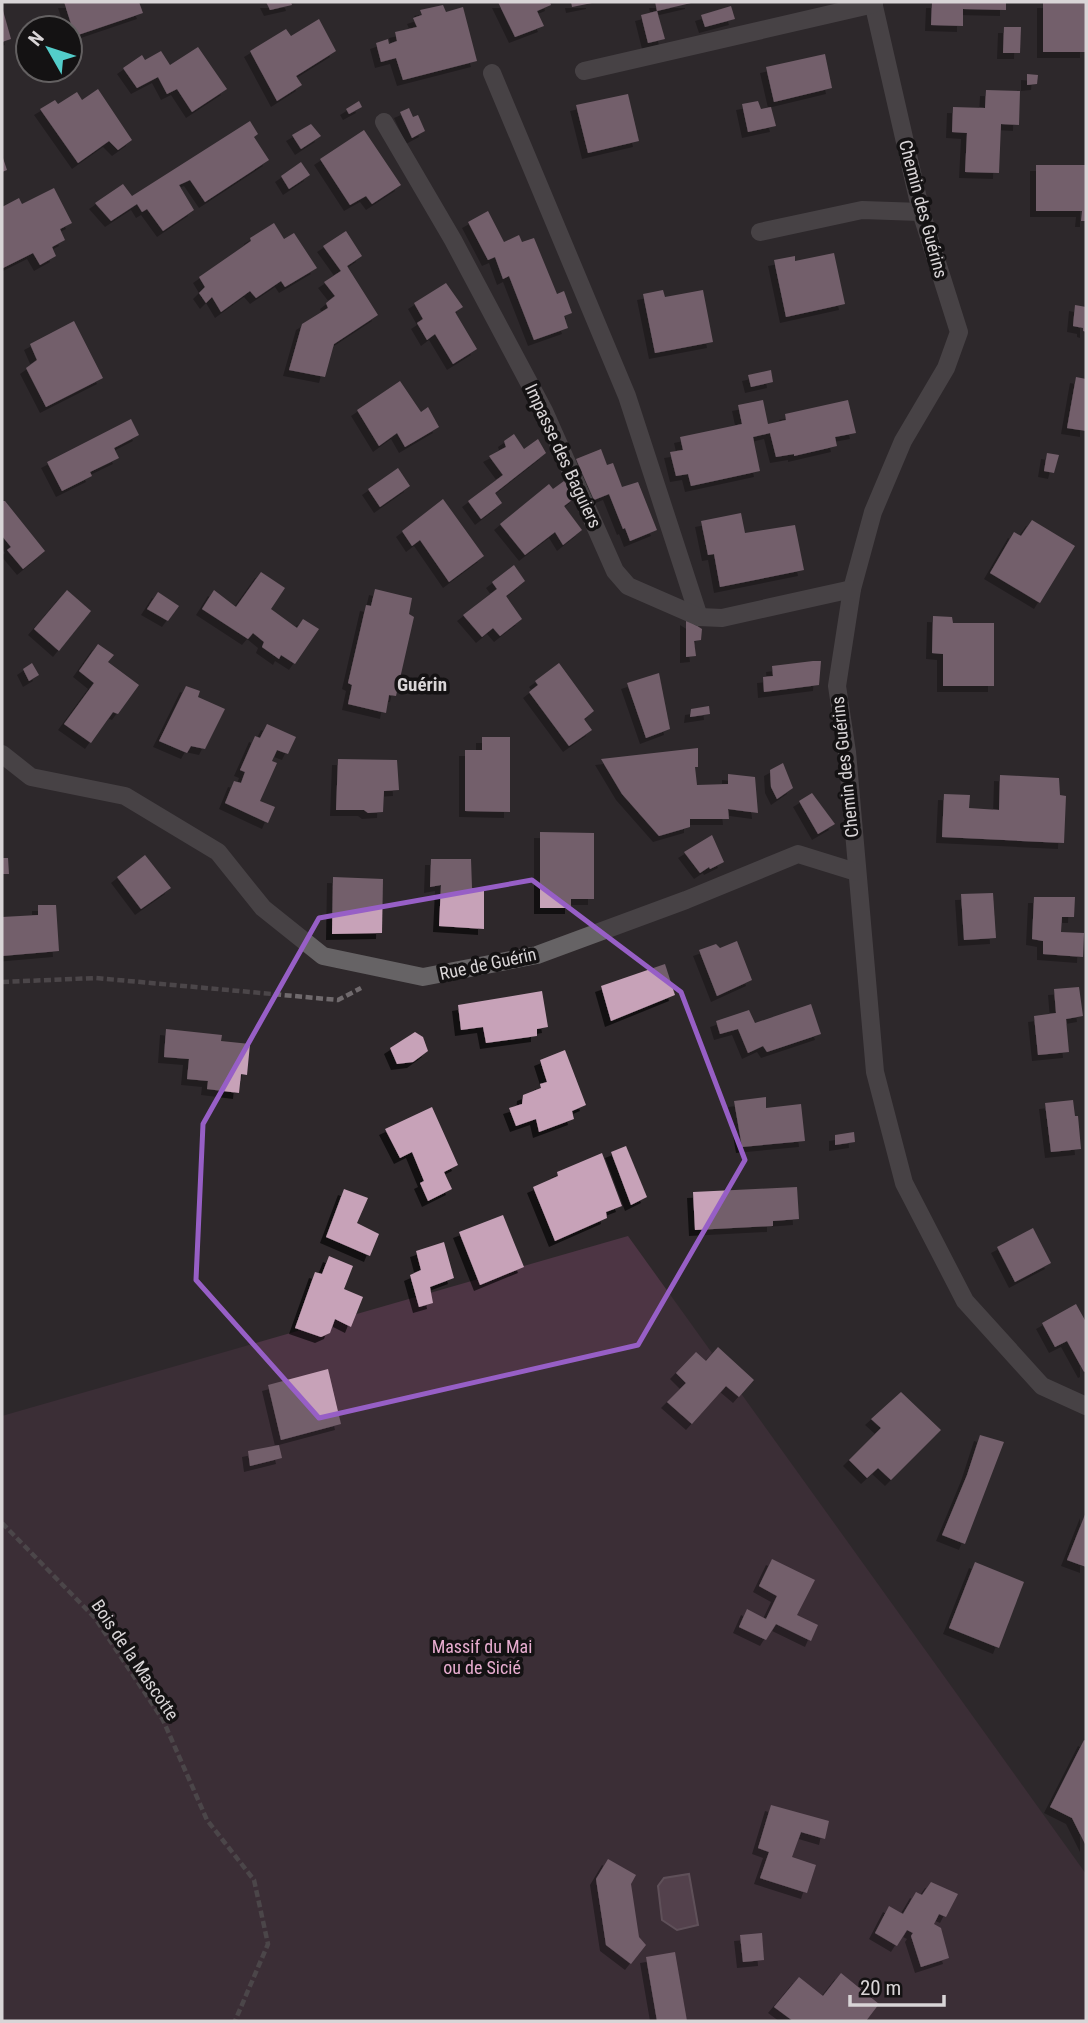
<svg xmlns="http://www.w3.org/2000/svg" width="1088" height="2023" font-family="'Roboto Condensed',sans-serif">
<defs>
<filter id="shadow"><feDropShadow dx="-6" dy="6" stdDeviation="0" flood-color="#0009"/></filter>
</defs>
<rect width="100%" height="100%" fill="#2e282b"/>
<path fill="#4d3544" d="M 628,1236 L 1086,1874 L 1086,2021 L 2,2021 L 2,1416 Z"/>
<path fill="#815f73" stroke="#9b8291" stroke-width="2" d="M 689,1874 L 698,1925 L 677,1930 L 662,1920 L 658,1886 L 664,1878 Z"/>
<g fill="#c7a2b8" filter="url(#shadow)">
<path d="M 64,2 L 139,2 L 143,13 L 75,36 Z"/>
<path d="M 266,2 L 291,2 L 292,5 L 270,10 Z"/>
<path d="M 498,2 L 550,2 L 551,5 L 537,11 L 544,26 L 515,37 Z"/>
<path d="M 571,2 L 592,2 L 592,3 L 572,7 Z"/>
<path d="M 655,2 L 691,2 L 691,3 L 657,11 Z"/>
<path d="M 932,2 L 1006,2 L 1006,10 L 963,9 L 963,26 L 931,25 Z"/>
<rect x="1043" y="2" width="43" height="50"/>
<path d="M 443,5 L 446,12 L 463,7 L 477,61 L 403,80 L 396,58 L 381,62 L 376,43 L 388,39 L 389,44 L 397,41 L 395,32 L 417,27 L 413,18 L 422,15 L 420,10 Z"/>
<path d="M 731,6 L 735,19 L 705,27 L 701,15 Z"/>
<path d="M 2,7 L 11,39 L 2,42 Z"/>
<path d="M 657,11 L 665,39 L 648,43 L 641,15 Z"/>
<path d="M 319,19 L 336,51 L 296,76 L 302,85 L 277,101 L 250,51 L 286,29 L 291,36 Z"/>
<path d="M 1004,27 L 1021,27 L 1020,53 L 1003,53 Z"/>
<path d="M 198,47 L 227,89 L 192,112 L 177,89 L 167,94 L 158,77 L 137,88 L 123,68 L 142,55 L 145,60 L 161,51 L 170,65 Z"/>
<path d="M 825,54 L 832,88 L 774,102 L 766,67 Z"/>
<path d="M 1027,74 L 1038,75 L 1037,84 L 1027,85 Z"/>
<path d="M 98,89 L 132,140 L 118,150 L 109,141 L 78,163 L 40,109 L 55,100 L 58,104 L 77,92 L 82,100 Z"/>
<path d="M 986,90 L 1020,91 L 1019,125 L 1001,124 L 999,173 L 965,172 L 967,133 L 952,132 L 953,107 L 985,108 Z"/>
<path d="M 628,94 L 639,141 L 588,153 L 576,105 Z"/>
<path d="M 359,101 L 362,107 L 349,114 L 346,109 Z"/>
<path d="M 758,101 L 761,109 L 771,107 L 776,126 L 748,132 L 742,104 Z"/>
<path d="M 409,108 L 413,117 L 418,115 L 425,131 L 412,138 L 400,112 Z"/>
<path d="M 250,121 L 258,134 L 254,137 L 269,160 L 205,202 L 190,180 L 179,185 L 194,210 L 163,231 L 147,209 L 142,212 L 137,204 L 111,221 L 95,203 L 123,184 L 132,196 Z"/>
<path d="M 311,124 L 321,136 L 301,149 L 292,135 Z"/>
<path d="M 364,130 L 401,185 L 372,204 L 366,196 L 350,205 L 320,159 Z"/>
<path d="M 2,155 L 7,170 L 2,172 Z"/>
<path d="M 301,162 L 310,175 L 289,189 L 281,176 Z"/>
<path d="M 1036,165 L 1086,165 L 1086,221 L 1081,221 L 1082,211 L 1036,211 Z"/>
<path d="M 54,188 L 72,223 L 60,229 L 65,240 L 52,247 L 56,256 L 40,265 L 33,253 L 3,268 L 2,207 L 19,198 L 22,204 Z"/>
<path d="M 488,211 L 504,242 L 519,235 L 522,242 L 534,238 L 557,294 L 564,291 L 572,313 L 564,316 L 568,328 L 534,340 L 509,276 L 503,279 L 495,257 L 488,260 L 468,222 Z"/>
<path d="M 274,223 L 284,239 L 294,233 L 317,268 L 285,287 L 281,281 L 256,298 L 250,291 L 221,312 L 212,297 L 206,303 L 199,293 L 205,287 L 199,277 L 251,241 L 250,238 Z"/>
<path d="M 346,231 L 362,256 L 347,266 L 378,315 L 334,344 L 325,377 L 289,370 L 302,324 L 328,308 L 326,303 L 335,296 L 324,282 L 341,271 L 323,246 Z"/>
<path d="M 834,253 L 845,304 L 786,317 L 774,260 L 795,256 L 795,261 Z"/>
<path d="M 446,283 L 463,307 L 455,312 L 477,349 L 453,364 L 435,334 L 427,340 L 417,323 L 423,319 L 414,303 Z"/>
<path d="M 663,290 L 665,297 L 703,290 L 713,342 L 655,353 L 643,294 Z"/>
<path d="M 1075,305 L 1086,307 L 1086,332 L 1083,331 L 1083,328 L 1073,326 Z"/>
<path d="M 74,321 L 103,378 L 46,407 L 26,368 L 37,360 L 30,344 Z"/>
<path d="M 771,370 L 773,382 L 751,387 L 748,375 Z"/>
<path d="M 1076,377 L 1086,379 L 1086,431 L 1067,428 Z"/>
<path d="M 400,381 L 421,412 L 428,407 L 439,427 L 405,447 L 397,433 L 379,446 L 357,410 Z"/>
<path d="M 763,400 L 768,424 L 786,420 L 785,414 L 848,400 L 856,433 L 835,437 L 837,446 L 794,456 L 794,454 L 776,457 L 770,433 L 753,437 L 760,471 L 691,486 L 688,474 L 676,476 L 670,452 L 683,450 L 680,437 L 742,424 L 738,405 Z"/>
<path d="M 131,419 L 139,435 L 114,448 L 119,458 L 90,472 L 92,476 L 62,491 L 47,462 Z"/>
<path d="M 514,434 L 524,449 L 538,439 L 546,453 L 495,493 L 502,503 L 481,519 L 468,501 L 503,475 L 489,456 L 506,447 L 504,441 Z"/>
<path d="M 601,449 L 607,465 L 613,463 L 622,487 L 638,482 L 657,530 L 630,541 L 625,528 L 623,529 L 609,494 L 594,500 L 576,459 Z"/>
<path d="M 1047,453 L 1059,455 L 1054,473 L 1044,471 Z"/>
<path d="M 398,468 L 410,486 L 380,507 L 368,489 Z"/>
<path d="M 564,481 L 576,497 L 564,506 L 582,530 L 563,545 L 555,532 L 525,555 L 500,524 L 549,484 L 553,489 Z"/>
<path d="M 443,499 L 484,556 L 449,582 L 420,540 L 412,546 L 402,531 Z"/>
<path d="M 2,501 L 5,501 L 45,551 L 23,569 L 7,550 L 11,547 L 2,536 Z"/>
<path d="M 741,513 L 745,533 L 795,525 L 804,570 L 720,587 L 714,554 L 708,555 L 701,521 Z"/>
<path d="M 1032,520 L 1075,546 L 1040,603 L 990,573 L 1014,532 L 1021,536 Z"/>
<path d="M 514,565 L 525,581 L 506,596 L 522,619 L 500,636 L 493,628 L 482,637 L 463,615 L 497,589 L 492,582 Z"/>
<path d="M 261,572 L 285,588 L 271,609 L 297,628 L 303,619 L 319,629 L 295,664 L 281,655 L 279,659 L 262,647 L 264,642 L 253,633 L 248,639 L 202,609 L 214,590 L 236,607 Z"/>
<path d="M 375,589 L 412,598 L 409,614 L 414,617 L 396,696 L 389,695 L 386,713 L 348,704 L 352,685 L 348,683 L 366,605 L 371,606 Z"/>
<path d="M 67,590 L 91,611 L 59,651 L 34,629 Z"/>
<path d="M 158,592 L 179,606 L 168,621 L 147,609 Z"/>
<path d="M 933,616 L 952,617 L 953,623 L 994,623 L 994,686 L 943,686 L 943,654 L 932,653 Z"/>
<path d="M 686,619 L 702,629 L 701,640 L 694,641 L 696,656 L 686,657 Z"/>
<path d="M 98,644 L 114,655 L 108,662 L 139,685 L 118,714 L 113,712 L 91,743 L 64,724 L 94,683 L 79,671 Z"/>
<path d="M 813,661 L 821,661 L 819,685 L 764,692 L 763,677 L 773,676 L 772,666 Z"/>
<path d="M 32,663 L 39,675 L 29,681 L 23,669 Z"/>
<path d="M 559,663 L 594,711 L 584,719 L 592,730 L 569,746 L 529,692 L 538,685 L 535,681 Z"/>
<path d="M 659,673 L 670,729 L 646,738 L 627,683 Z"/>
<path d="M 186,686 L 200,691 L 198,697 L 225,709 L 205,749 L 191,746 L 187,753 L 159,741 Z"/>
<path d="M 709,706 L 710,714 L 690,717 L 691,709 Z"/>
<path d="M 267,724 L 296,737 L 288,754 L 277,750 L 272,761 L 277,763 L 260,801 L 275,807 L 268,823 L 225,803 L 234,781 L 241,783 L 245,772 L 240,770 L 255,736 L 260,738 Z"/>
<path d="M 482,737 L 510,737 L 510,812 L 465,811 L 465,750 L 482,750 Z"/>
<path d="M 698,748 L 698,767 L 695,767 L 697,785 L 728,784 L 728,774 L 755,777 L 758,813 L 728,809 L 729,819 L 690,819 L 690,827 L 659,836 L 622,794 L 601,759 Z"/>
<path d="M 338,759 L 397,760 L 399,790 L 384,791 L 383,812 L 368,813 L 364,810 L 336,810 Z"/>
<path d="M 783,763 L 793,788 L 777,799 L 771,787 L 770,770 Z"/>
<path d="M 1000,775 L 1059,778 L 1060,795 L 1066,796 L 1064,843 L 942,837 L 944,794 L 970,795 L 969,808 L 999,810 Z"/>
<path d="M 812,793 L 835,824 L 818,834 L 799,801 Z"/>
<path d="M 540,832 L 594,833 L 594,899 L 571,899 L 571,908 L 540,908 Z"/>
<path d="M 712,835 L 724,862 L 710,869 L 709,867 L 700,873 L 684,852 Z"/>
<path d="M 145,855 L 171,888 L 141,909 L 117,877 Z"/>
<path d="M 2,858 L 8,858 L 9,874 L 2,874 Z"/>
<path d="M 431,859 L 471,859 L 472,888 L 484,888 L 484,929 L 439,926 L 441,885 L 430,887 Z"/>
<path d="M 333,877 L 383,879 L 382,933 L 332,934 Z"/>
<path d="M 993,893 L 996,938 L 964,940 L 961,894 Z"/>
<path d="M 1034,897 L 1075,897 L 1074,917 L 1062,917 L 1061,932 L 1084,933 L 1083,957 L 1043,954 L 1043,941 L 1032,939 Z"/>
<path d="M 38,905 L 56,905 L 59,951 L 2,956 L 2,917 L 38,915 Z"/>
<path d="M 737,941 L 752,980 L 717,996 L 699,950 L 716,944 L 720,948 Z"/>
<path d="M 665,964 L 675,995 L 611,1021 L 601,986 Z"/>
<path d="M 1079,987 L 1083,1016 L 1066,1019 L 1069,1052 L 1038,1055 L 1034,1016 L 1056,1013 L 1054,989 Z"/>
<path d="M 542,991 L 548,1027 L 537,1029 L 537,1036 L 486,1043 L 483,1027 L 461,1030 L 458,1005 Z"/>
<path d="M 811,1004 L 821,1034 L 767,1052 L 763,1046 L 748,1053 L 738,1029 L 720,1034 L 716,1021 L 749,1010 L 755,1023 Z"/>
<path d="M 166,1029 L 222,1035 L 221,1041 L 250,1044 L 247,1075 L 241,1074 L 239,1093 L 207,1089 L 208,1081 L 187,1079 L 189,1059 L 164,1057 Z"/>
<path d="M 415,1032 L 423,1037 L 428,1051 L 413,1062 L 397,1064 L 390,1048 Z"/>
<path d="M 565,1050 L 586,1105 L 572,1111 L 574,1119 L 539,1132 L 536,1119 L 516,1126 L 509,1108 L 522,1104 L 523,1095 L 541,1088 L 540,1084 L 547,1082 L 540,1060 Z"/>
<path d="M 766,1097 L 766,1108 L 801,1104 L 805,1141 L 742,1147 L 734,1101 Z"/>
<path d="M 1073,1100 L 1075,1116 L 1078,1116 L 1081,1149 L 1051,1152 L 1045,1103 Z"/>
<path d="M 432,1107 L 458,1165 L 444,1172 L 452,1189 L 428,1201 L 420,1183 L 424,1181 L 412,1152 L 400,1158 L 385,1129 Z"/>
<path d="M 854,1132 L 855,1142 L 835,1145 L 835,1135 Z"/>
<path d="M 626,1146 L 647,1197 L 631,1205 L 611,1152 Z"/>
<path d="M 602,1153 L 622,1206 L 606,1212 L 607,1218 L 555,1241 L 533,1187 L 558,1176 L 557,1172 Z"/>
<path d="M 797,1187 L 799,1219 L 773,1221 L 773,1226 L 695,1230 L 693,1192 Z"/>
<path d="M 344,1189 L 368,1198 L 357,1223 L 379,1234 L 370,1256 L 326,1237 Z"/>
<path d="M 503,1215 L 524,1267 L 480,1285 L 459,1232 Z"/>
<path d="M 1033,1228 L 1051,1263 L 1015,1282 L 997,1247 Z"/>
<path d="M 444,1242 L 454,1278 L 430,1287 L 433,1303 L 419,1307 L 410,1275 L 421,1270 L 416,1251 Z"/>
<path d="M 329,1256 L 353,1266 L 344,1289 L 363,1297 L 351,1327 L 335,1319 L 330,1333 L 321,1337 L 295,1328 L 315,1272 L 322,1274 Z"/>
<path d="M 1076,1304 L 1086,1322 L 1086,1371 L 1084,1372 L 1067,1341 L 1055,1347 L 1042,1323 Z"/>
<path d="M 718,1347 L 754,1380 L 739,1397 L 726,1386 L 692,1424 L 667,1402 L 686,1383 L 676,1373 L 696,1352 L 706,1361 Z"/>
<path d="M 328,1369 L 341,1424 L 281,1440 L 268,1385 Z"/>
<path d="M 901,1392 L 941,1430 L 891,1480 L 878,1468 L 867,1478 L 849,1460 L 881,1428 L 871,1419 Z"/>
<path d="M 980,1435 L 1004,1442 L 965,1544 L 942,1535 L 967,1475 Z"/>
<path d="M 279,1445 L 282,1458 L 250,1466 L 248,1451 Z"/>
<path d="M 1086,1512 L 1086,1567 L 1067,1560 Z"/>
<path d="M 772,1559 L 815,1580 L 797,1615 L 818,1625 L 811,1641 L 776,1624 L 766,1640 L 739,1627 L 747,1609 L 766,1619 L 777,1596 L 759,1586 Z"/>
<path d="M 975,1562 L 1024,1582 L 999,1648 L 949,1628 Z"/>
<path d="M 1084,1740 L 1086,1741 L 1086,1846 L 1072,1818 L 1050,1807 Z"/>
<path d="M 771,1805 L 829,1821 L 825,1839 L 801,1832 L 792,1857 L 816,1865 L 807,1893 L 760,1878 L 769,1852 L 758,1848 Z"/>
<path d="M 608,1859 L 636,1875 L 631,1884 L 639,1937 L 646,1945 L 631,1964 L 606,1945 L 596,1879 Z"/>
<path d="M 931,1882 L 958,1894 L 946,1917 L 939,1914 L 934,1924 L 941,1928 L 949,1958 L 921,1967 L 911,1936 L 913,1933 L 907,1930 L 897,1946 L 875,1933 L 889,1906 L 903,1914 L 916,1892 L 922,1895 Z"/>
<path d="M 762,1933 L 764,1960 L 743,1962 L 740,1935 Z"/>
<path d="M 675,1952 L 687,2021 L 657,2021 L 646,1957 Z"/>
<path d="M 841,1973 L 879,2004 L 866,2021 L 793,2021 L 774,2007 L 799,1977 L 823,1996 Z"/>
</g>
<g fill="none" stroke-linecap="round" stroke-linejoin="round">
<g stroke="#706a6d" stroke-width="4.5" stroke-dasharray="7 3.5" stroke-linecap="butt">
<path d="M 2,982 L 96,978 L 338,1000 L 361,988"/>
<path d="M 2,1523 L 95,1618 L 163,1720 L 207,1820 L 254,1880 L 268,1944 L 235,2021"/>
</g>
<g stroke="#666365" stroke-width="18">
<path d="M 873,2 L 921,212 L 959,332 L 946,368 L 903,441 L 873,512 L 852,589 L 837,686 L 847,752 L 875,1072 L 904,1183 L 965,1301 L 1042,1386 L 1086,1406"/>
<path d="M 584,71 L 874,4"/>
<path d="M 492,73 L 627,396 L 699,617"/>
<path d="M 384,122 L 453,240 L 544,411 L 615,571 L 628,586 L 699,617 L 722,618 L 852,589"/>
<path d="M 760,232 L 862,210 L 921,212"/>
<path d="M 2,754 L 31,777 L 125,796 L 218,852 L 263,908 L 323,956 L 423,977 L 537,955 L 686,900 L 798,854 L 856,872"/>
</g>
</g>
<path d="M0 0H1088V2023H0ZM 532,880 L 681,992 L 745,1160 L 638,1345 L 319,1418 L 196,1280 L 203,1124 L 319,918 Z" fill="#2e282b" fill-opacity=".55" fill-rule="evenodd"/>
<path fill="none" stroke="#975fc6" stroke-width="5" stroke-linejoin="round" d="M 532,880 L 681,992 L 745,1160 L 638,1345 L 319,1418 L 196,1280 L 203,1124 L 319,918 Z"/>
<g text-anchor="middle" stroke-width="7" stroke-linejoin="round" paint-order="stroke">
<g font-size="18" fill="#d9d5d7" stroke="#141213">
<text transform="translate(923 209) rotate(75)" y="6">Chemin des Guérins</text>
<text transform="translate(563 456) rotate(65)" y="6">Impasse des Baguiers</text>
<text transform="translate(845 767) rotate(-96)" y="6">Chemin des Guérins</text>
<text transform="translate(488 964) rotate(-12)" y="6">Rue de Guérin</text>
<text transform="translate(135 1660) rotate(56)" y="6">Bois de la Mascotte</text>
</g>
<g font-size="18" fill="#e8add0" stroke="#141213">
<text x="482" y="1653">Massif du Mai<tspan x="482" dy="21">ou de Sicié</tspan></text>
</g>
<g font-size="19" font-weight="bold" fill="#d9d5d7" stroke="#141213">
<text x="422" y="691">Guérin</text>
</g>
</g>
<rect width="1088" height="2023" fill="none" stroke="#d9d5d7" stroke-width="7"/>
<g transform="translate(49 49) rotate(309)"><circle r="33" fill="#141213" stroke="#636061" stroke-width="2"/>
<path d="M0-5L12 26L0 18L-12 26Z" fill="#53cdca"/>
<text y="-10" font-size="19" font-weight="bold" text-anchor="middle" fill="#d9d5d7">N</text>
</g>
<path d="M850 1995v10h94v-10" fill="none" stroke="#d9d5d7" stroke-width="3.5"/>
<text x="860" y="1995" font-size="21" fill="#d9d5d7" stroke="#141213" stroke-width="5" paint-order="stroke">20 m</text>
</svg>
